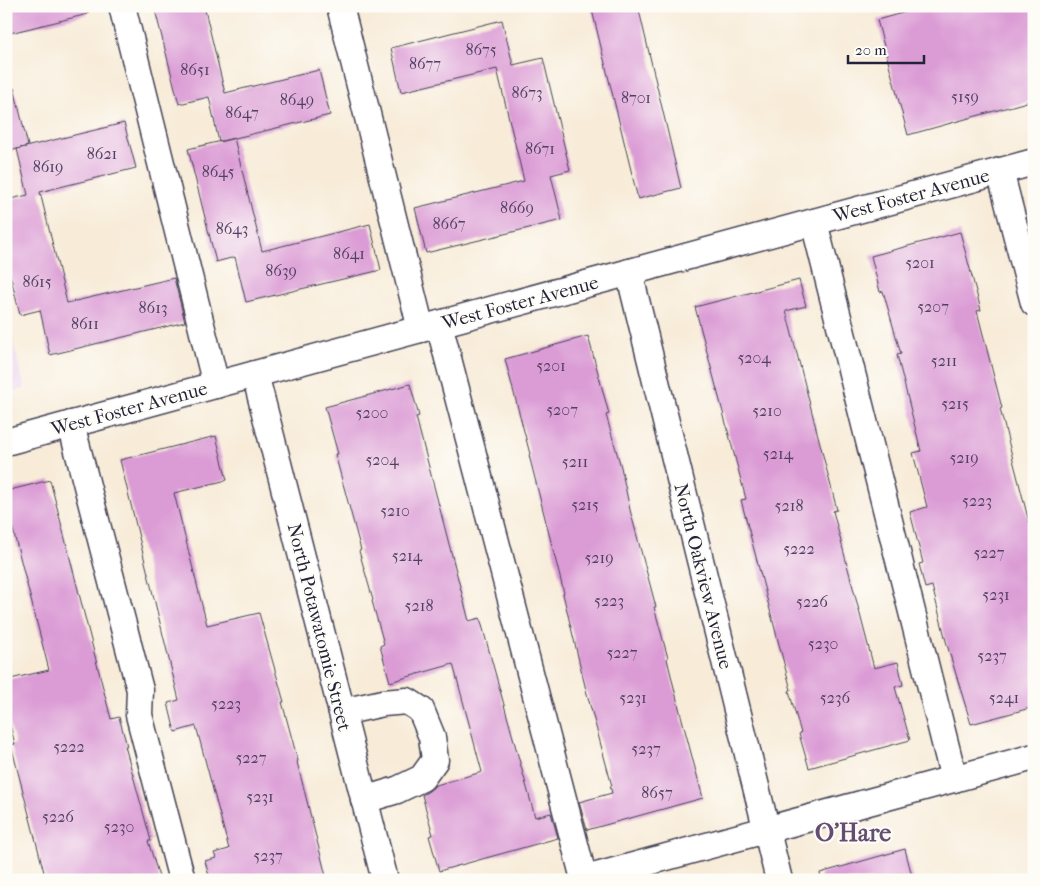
<svg xmlns="http://www.w3.org/2000/svg" width="1040" height="886" font-family="'IM FELL French Canon',serif">
<rect width="100%" height="100%" fill="#fdfcf7"/>
<filter id="ink" filterUnits="userSpaceOnUse"><feTurbulence type="fractalNoise" baseFrequency=".02" numOctaves="2"/><feDisplacementMap in="SourceGraphic" scale="10" xChannelSelector="R" yChannelSelector="G"/><feConvolveMatrix kernelMatrix="1 2 1 2 8 2 1 2 1" color-interpolation-filters="sRGB"/></filter>
<filter id="wash" filterUnits="userSpaceOnUse"><feTurbulence type="fractalNoise" baseFrequency=".0096" numOctaves="4" result="noise"/><feDisplacementMap in="SourceGraphic" scale="20" xChannelSelector="R" yChannelSelector="G"/><feGaussianBlur stdDeviation="1.12" result="paint"/><feColorMatrix in="noise" values="0 0 0 0 0 0 0 0 0 0 0 0 0 0 0 0 0 1.4 0 .05"/><feComposite in="paint" operator="in"/></filter>
<g filter="url(#wash)">
<rect width="100%" height="100%" fill="#f8ecd9"/>
<path fill="#e8d2ee" d="M 6,315 L 25,389 L 6,393 Z"/>
<g id="blocks">
<g fill="#db9cd5">
<path d="M 6,6 L 87,6 L 88,14 L 6,34 Z"/>
<path d="M 154,6 L 204,6 L 225,93 L 319,70 L 330,115 L 219,142 L 209,97 L 179,104 Z"/>
<path d="M 591,6 L 638,6 L 681,188 L 638,199 Z"/>
<path d="M 927,6 L 1034,6 L 1034,100 L 908,135 L 877,20 Z"/>
<path d="M 502,20 L 513,65 L 543,58 L 570,170 L 551,175 L 562,220 L 426,253 L 415,208 L 524,181 L 497,69 L 401,92 L 391,48 Z"/>
<path d="M 14,88 L 28,146 L 6,152 L 6,89 Z"/>
<path d="M 124,123 L 136,168 L 40,192 L 67,303 L 174,278 L 185,322 L 50,355 L 40,310 L 20,315 L 6,258 L 6,200 L 28,195 L 17,149 Z"/>
<path d="M 234,138 L 262,251 L 370,224 L 381,270 L 246,302 L 235,257 L 216,262 L 188,149 Z"/>
<path d="M 960,232 L 981,310 L 977,311 L 1002,408 L 1000,409 L 1029,522 L 1030,522 L 1034,535 L 1034,707 L 971,724 L 946,641 L 932,586 L 925,588 L 919,564 L 923,563 L 910,512 L 927,507 L 913,453 L 921,451 L 897,355 L 901,354 L 883,291 L 880,292 L 871,256 Z"/>
<path d="M 799,280 L 806,306 L 786,311 L 837,510 L 833,511 L 874,668 L 898,662 L 903,685 L 895,687 L 910,740 L 809,768 L 799,734 L 801,733 L 789,691 L 791,690 L 741,500 L 746,499 L 695,307 Z"/>
<path d="M 588,336 L 609,414 L 606,415 L 621,467 L 630,510 L 656,607 L 654,607 L 668,658 L 667,659 L 678,704 L 703,798 L 587,830 L 579,802 L 612,793 L 610,786 L 612,786 L 586,690 L 563,594 L 564,593 L 529,455 L 530,454 L 505,359 Z"/>
<path d="M 410,384 L 419,416 L 416,417 L 469,621 L 480,618 L 535,817 L 551,813 L 558,838 L 439,871 L 429,836 L 433,835 L 422,795 L 429,791 L 436,785 L 482,772 L 453,664 L 390,682 L 380,646 L 384,644 L 372,601 L 373,600 L 359,551 L 361,550 L 335,454 L 338,454 L 325,407 Z"/>
<path d="M 216,436 L 227,480 L 174,493 L 207,625 L 259,613 L 284,702 L 282,702 L 298,761 L 297,762 L 327,880 L 210,880 L 205,861 L 216,858 L 214,853 L 229,849 L 196,726 L 175,732 L 168,703 L 179,700 L 120,460 Z"/>
<path d="M 50,480 L 111,719 L 119,717 L 127,746 L 125,746 L 151,841 L 148,841 L 160,880 L 46,880 L 11,745 L 15,744 L 6,710 L 6,680 L 49,670 L 12,526 L 6,527 L 6,491 Z"/>
<path d="M 905,849 L 913,880 L 821,880 L 820,873 Z"/>
</g>
</g>
</g>
<g filter="url(#ink)">
<use href="#blocks" fill-opacity="0" stroke="#424053" stroke-width="1"/>
<g fill="none" stroke-linecap="round" stroke-linejoin="round">
<g stroke="#424053" stroke-width="29">
<g id="minor">
<path d="M 122,6 L 216,385"/>
<path d="M 340,6 L 421,329"/>
<path d="M 1000,171 L 1034,303"/>
<path d="M 814,222 L 954,779"/>
<path d="M 629,272 L 779,880"/>
<path d="M 439,324 L 584,879"/>
<path d="M 255,374 L 385,880"/>
<path d="M 71,424 L 140,690 L 139,715 L 182,880"/>
<path d="M 6,442 L 1034,162"/>
<path d="M 342,712 L 383,703 L 407,701 L 421,710 L 432,737 L 435,760 L 422,778 L 397,790 L 364,800"/>
<path d="M 582,880 L 1034,757"/>
</g>
</g>
<use href="#minor" stroke="#fff" stroke-width="26"/>
</g>
</g>
<g text-anchor="middle" stroke-width="4.5" stroke-linejoin="round" paint-order="stroke">
<g font-size="16" fill="#504062">
<text x="481" y="55">8675</text>
<text x="425" y="69">8677</text>
<text x="195" y="75">8651</text>
<text x="527" y="98">8673</text>
<text x="965" y="102">5159</text>
<text x="636" y="103">8701</text>
<text x="297" y="105">8649</text>
<text x="242" y="118">8647</text>
<text x="540" y="154">8671</text>
<text x="102" y="159">8621</text>
<text x="48" y="172">8619</text>
<text x="218" y="177">8645</text>
<text x="517" y="213">8669</text>
<text x="449" y="229">8667</text>
<text x="232" y="234">8643</text>
<text x="349" y="259">8641</text>
<text x="920" y="268">5201</text>
<text x="281" y="276">8639</text>
<text x="37" y="287">8615</text>
<text x="933" y="312">5207</text>
<text x="153" y="313">8613</text>
<text x="85" y="329">8611</text>
<text x="754" y="363">5204</text>
<text x="944" y="366">5211</text>
<text x="551" y="371">5201</text>
<text x="955" y="409">5215</text>
<text x="562" y="415">5207</text>
<text x="767" y="416">5210</text>
<text x="372" y="418">5200</text>
<text x="778" y="459">5214</text>
<text x="964" y="463">5219</text>
<text x="382" y="465">5204</text>
<text x="575" y="467">5211</text>
<text x="977" y="506">5223</text>
<text x="585" y="510">5215</text>
<text x="789" y="511">5218</text>
<text x="395" y="516">5210</text>
<text x="799" y="554">5222</text>
<text x="989" y="558">5227</text>
<text x="407" y="561">5214</text>
<text x="599" y="563">5219</text>
<text x="996" y="600">5231</text>
<text x="609" y="606">5223</text>
<text x="812" y="607">5226</text>
<text x="419" y="611">5218</text>
<text x="823" y="649">5230</text>
<text x="622" y="658">5227</text>
<text x="992" y="661">5237</text>
<text x="633" y="703">5231</text>
<text x="835" y="703">5236</text>
<text x="1004" y="703">5241</text>
<text x="226" y="709">5223</text>
<text x="69" y="752">5222</text>
<text x="646" y="754">5237</text>
<text x="251" y="763">5227</text>
<text x="657" y="798">8657</text>
<text x="260" y="802">5231</text>
<text x="58" y="822">5226</text>
<text x="119" y="832">5230</text>
<text x="268" y="861">5237</text>
</g>
<g font-size="19" fill="#22223b" stroke="#fdfcf7">
<text transform="translate(911 195) rotate(-15)" y="7">West Foster Avenue</text>
<text transform="translate(520 302) rotate(-15)" y="7">West Foster Avenue</text>
<text transform="translate(129 408) rotate(-15)" y="7">West Foster Avenue</text>
<text transform="translate(704 576) rotate(76)" y="7">North Oakview Avenue</text>
<text transform="translate(320 627) rotate(76)" y="7">North Potawatomie Street</text>
</g>
<g font-size="24" font-weight="bold" fill="#634d71" stroke="#fdfcf7">
<text x="853" y="841">O'Hare</text>
</g>
</g>
<rect width="1040" height="886" fill="none" stroke="#fdfcf7" stroke-width="25"/>
<path d="M848 55v8h76v-8" fill="none" stroke="#22223b" stroke-width="2.5"/>
<text x="855" y="55" font-size="15" fill="#22223b" stroke="#fdfcf7" stroke-width="4" paint-order="stroke">20 m</text>
</svg>
